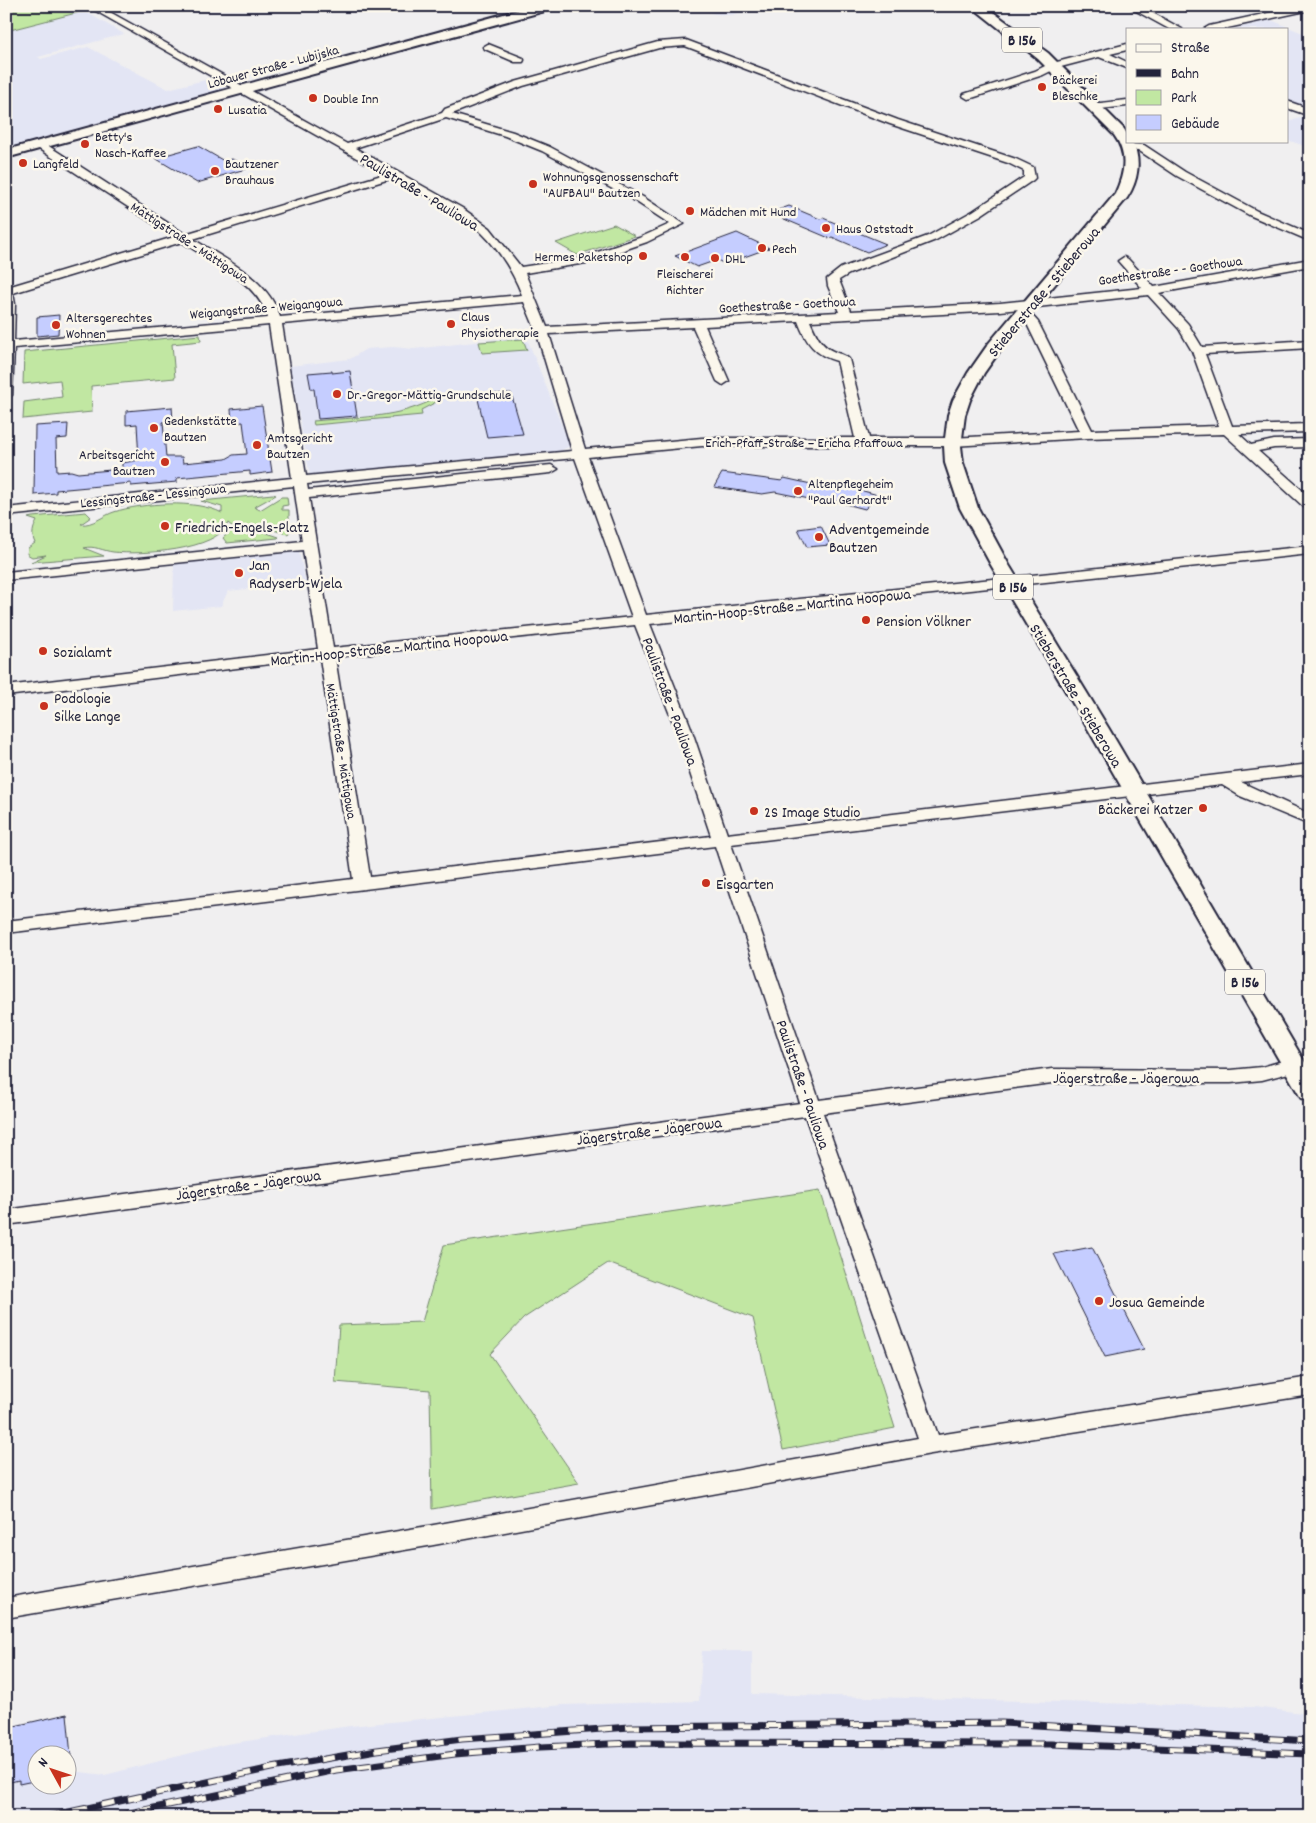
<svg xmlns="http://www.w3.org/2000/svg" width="1316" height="1823" font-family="Dekko,sans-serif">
<rect width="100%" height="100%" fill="#f0eff0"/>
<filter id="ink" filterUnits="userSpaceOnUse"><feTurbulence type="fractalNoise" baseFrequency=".02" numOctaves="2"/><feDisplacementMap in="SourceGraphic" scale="10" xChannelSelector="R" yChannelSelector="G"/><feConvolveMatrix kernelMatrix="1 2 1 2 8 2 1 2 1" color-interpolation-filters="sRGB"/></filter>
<g filter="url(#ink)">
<g fill="#e3e5f4" fill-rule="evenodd">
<path d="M 693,6 L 761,6 L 731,15 L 715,14 Z"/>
<path d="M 84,11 L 124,34 L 38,57 L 41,59 L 88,47 L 168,89 L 209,79 L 226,88 L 6,148 L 6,31 Z"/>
<path d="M 1271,20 L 1310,36 L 1310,112 L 1287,102 L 1287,29 L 1234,29 Z"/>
<path d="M 1310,115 L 1310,156 L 1303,153 L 1309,151 L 1302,145 L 1287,140 L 1287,122 Z"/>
<path d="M 526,336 L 570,446 L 558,452 L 310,476 L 290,366 L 350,359 L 366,349 L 393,347 L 414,349 Z"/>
<path d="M 299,552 L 306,583 L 228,591 L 221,606 L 173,611 L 174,564 Z"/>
<path d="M 702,1651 L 752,1651 L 752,1694 L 1254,1707 L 1310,1714 L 1310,1817 L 6,1817 L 6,1731 L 10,1730 L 10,1727 L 67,1714 L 72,1771 L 105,1775 L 226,1744 L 350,1726 L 563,1705 L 699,1701 ZM 38,1756 L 68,1756 L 68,1786 L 38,1786 Z"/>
</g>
<g fill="#c1e7a2" stroke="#72846e">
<path d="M 6,6 L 76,6 L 84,11 L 6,31 Z"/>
<path d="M 614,224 L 635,236 L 577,255 L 556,243 Z"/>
<path d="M 200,335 L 201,341 L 172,344 L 175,378 L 91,386 L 92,412 L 23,419 L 24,402 L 62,397 L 60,380 L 23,384 L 24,352 Z"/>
<path d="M 523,339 L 527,350 L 482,353 L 479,342 Z"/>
<path d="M 438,397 L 442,399 L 421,410 L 422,415 L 314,425 L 313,421 C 356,417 400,419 438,397 Z"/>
<path d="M 273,494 L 276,495 L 254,507 L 260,510 L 281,497 L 287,497 L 288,505 L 282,506 L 282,510 L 289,510 L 289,533 L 287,534 L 270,529 L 264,532 L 279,537 L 278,538 L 227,543 L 223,538 L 234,528 L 228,523 C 217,551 140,555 113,552 C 104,551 93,545 84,548 L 104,556 L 31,562 L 46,555 L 32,557 L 27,554 L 28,548 L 35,543 C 31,535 33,528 37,521 L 28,518 L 32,517 L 86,512 L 91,517 L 81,524 C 92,526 104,515 114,512 C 142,503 196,499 222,513 L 222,507 L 201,501 Z"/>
<path d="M 820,1190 L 895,1428 L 783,1450 L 753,1318 L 608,1263 L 524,1318 L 490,1354 L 579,1483 L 432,1509 L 430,1390 L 335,1382 L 339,1325 L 422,1322 L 444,1245 Z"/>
</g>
<g fill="#c5cdff" stroke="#22223b">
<path d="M 198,146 L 224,161 L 232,159 L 249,168 L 197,183 L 155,158 Z"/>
<path d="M 789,206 L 820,219 L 823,218 L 886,244 L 867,252 L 832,237 L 829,238 L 770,213 Z"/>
<path d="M 737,233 L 769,248 L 725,264 L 717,260 L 697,267 L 675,256 Z"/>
<path d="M 59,315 L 58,334 L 37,336 L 37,317 Z"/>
<path d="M 332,371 L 332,373 L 350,371 L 357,416 L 318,419 L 314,389 L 311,389 L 308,373 Z"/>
<path d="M 511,393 L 523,434 L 487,437 L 477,395 Z"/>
<path d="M 262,406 L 272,472 L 250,475 L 250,471 L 177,478 L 177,482 L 131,486 L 131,483 L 56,490 L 56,493 L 34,495 L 35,426 L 68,424 L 67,438 L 56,439 L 57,472 L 71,471 L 78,473 L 122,469 L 122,463 L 139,460 L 137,424 L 126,425 L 126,411 L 172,407 L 173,421 L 163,422 L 166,457 L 182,457 L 183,463 L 226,459 L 233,455 L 247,454 L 243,422 L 232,423 L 231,409 Z"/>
<path d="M 722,473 L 782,481 L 784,478 L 811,484 L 812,481 L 842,489 L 845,486 L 878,495 L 865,509 L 827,499 L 829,503 L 775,492 L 762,494 L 714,487 Z"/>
<path d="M 821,526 L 830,545 L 807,547 L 798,529 Z"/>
<path d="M 1092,1247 L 1144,1349 L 1105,1357 L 1054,1254 Z"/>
<path d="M 67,1714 L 71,1756 L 38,1756 L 38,1780 L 19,1784 L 19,1780 L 6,1783 L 6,1731 L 10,1730 L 10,1727 Z"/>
</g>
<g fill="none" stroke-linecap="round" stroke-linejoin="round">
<g stroke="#22223b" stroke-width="3">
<g id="minor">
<path d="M 87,6 L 99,6 L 347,144 L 442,113 L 445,109 L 515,82 L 658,42 L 686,40 L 898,120 L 1016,159 L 1033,167 L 1035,178 L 1033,180 L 981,215 L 936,240 L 849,274 L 839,280 L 851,311 L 1000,303 L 1142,288 L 1118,261 L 1124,257 L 1128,259 L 1154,287 L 1310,259 L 1310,266 L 1159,293 L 1188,324 L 1202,347 L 1310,340 L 1310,348 L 1205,354 L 1232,426 L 1310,424 L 1310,432 L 1239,434 L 1251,445 L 1274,440 L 1310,439 L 1310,447 L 1274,448 L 1258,451 L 1310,497 L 1310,509 L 1305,508 L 1224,434 L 1087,438 L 952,446 L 702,446 L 588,457 L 646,615 L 1310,546 L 1310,554 L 650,624 L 690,725 L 727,834 L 1310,764 L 1310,774 L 1241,782 L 1310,814 L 1310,825 L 1240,796 L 1222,785 L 731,844 L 819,1100 L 1052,1069 L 1231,1070 L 1262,1067 L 1293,1058 L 1300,1060 L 1302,1065 L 1300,1070 L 1262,1080 L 1231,1083 L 1052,1083 L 823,1113 L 938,1435 L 1310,1377 L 1310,1395 L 931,1454 L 428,1546 L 6,1618 L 6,1598 L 428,1526 L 918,1438 L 805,1116 L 6,1225 L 6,1210 L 800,1103 L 715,846 L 6,933 L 6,921 L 353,879 L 320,658 L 6,696 L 6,686 L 318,649 L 303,550 L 6,580 L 6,572 L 302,541 L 294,486 L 6,516 L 6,508 L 292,478 L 269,325 L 14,348 L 12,395 L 6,399 L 6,284 L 11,286 L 174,237 L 36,147 L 35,145 L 36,143 L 44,143 L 185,234 L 385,174 ZM 685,46 L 890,124 L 1008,163 L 1024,171 L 1024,177 L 973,211 L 928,236 L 841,268 L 827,279 L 828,286 L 839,312 L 547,327 L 525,273 L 586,263 L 647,242 L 684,224 L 643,197 L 550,147 L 513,132 L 452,114 L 523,86 L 659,48 ZM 446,118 L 505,136 L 542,151 L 635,201 L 670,224 L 639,238 L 580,258 L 521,267 L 490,228 L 462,208 L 355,148 ZM 393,178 C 420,193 461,211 482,233 C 500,251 513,272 522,295 L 280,317 C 268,278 224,259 193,239 ZM 182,242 C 212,262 257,281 268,318 L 14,341 L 15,304 L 13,293 ZM 1148,295 L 1179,329 L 1192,351 L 1219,426 L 1092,430 L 1038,322 L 1028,311 L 1024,310 L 1018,314 L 1027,324 L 1079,431 L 952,438 L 869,438 L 849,359 C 845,355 840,354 835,352 C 820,346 816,334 810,321 L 1000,311 ZM 524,302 L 536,331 L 572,451 L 306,476 L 282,324 ZM 798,321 C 806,343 815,355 837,361 L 855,438 L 702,438 L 585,449 L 549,334 L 693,327 L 717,381 L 723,385 L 729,381 L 705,326 ZM 575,458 L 632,617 L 333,648 L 309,498 L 551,473 L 558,469 L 551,465 L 308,490 L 307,484 ZM 635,625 L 674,725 L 711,836 L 370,877 L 335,657 Z"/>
<path d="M 1127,6 L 1140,6 L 1182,29 L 1169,29 Z"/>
<path d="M 1300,6 L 1310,6 L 1310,10 L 1223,29 L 1204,29 L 1209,26 Z"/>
<path d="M 488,44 L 523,58 L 524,60 L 523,62 L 515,62 L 485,49 L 483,47 Z"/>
<path d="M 1127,44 L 1127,50 L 1110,54 L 1127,62 L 1127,68 L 1099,57 L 1057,68 L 1043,75 L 972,98 L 968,99 L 963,96 L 964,94 L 1035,71 L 1049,64 Z"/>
<path d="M 1127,100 L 1127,106 L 1092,110 L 1087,107 L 1092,104 Z"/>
<path d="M 1287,101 L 1310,109 L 1310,116 L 1287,108 Z"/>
<path d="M 1129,144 L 1144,145 L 1185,172 L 1257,211 L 1310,234 L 1310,241 L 1249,215 L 1177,176 L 1138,150 L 1125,149 L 1124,147 Z"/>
</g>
</g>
<g stroke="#22223b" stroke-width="4">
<g id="major">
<path d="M 533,6 L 554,6 L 552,9 L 6,158 L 6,150 Z"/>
<path d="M 971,6 L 985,6 L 1048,53 L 1124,129 L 1127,134 L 1127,141 L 1132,141 C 1142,160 1138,181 1127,198 L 1001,349 L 984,373 L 970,400 L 965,415 L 961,446 L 963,463 L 978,508 L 1009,565 L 1109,729 L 1310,1071 L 1310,1101 L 1301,1098 L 1088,729 L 991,565 L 960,508 L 945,463 L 944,446 L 948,415 L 953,400 L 968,373 L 989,343 L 1115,194 C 1125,173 1128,154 1114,135 L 1038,59 Z"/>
</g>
</g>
<use href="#minor" fill="#fbf7ec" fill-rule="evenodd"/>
<use href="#major" fill="#fbf7ec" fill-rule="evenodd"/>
<g stroke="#22223b" stroke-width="7">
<g id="rail">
<path d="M 46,1817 L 272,1768 L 377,1750 L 462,1739 L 630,1727 L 1002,1723 L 1310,1741"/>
<path d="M 111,1817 L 336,1770 L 455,1754 L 540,1747 L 632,1743 L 1051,1744 L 1310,1754"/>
</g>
</g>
<use href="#rail" stroke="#fbf7ec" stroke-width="5" stroke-dasharray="14" stroke-linecap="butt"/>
</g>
</g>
<g fill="#c8321e" stroke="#fbf7ec" stroke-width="2">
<circle cx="1042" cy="87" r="5"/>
<circle cx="313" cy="98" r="5"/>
<circle cx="218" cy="109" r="5"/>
<circle cx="85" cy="144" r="5"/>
<circle cx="23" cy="163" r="5"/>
<circle cx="215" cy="171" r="5"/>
<circle cx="533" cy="184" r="5"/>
<circle cx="690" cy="211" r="5"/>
<circle cx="826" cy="228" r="5"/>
<circle cx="762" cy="248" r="5"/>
<circle cx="643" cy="256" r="5"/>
<circle cx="685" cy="257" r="5"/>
<circle cx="715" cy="258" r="5"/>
<circle cx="451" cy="324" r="5"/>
<circle cx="56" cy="325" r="5"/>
<circle cx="337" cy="394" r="5"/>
<circle cx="154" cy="428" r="5"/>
<circle cx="257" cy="445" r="5"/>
<circle cx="165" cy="462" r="5"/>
<circle cx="798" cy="491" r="5"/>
<circle cx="165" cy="526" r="5"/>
<circle cx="819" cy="537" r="5"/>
<circle cx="239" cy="573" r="5"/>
<circle cx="866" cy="620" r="5"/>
<circle cx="43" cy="651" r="5"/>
<circle cx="44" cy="706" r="5"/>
<circle cx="1203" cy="808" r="5"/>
<circle cx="754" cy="811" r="5"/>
<circle cx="706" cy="883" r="5"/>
<circle cx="1099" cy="1301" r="5"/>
</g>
<g text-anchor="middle" stroke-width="5" stroke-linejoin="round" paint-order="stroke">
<g font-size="14" fill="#22223b" stroke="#fbf7ec">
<text transform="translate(273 66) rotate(-15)" y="5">Löbauer Straße - Lubijska</text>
<text transform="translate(190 242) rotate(33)" y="5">Mättigstraße - Mättigowa</text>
<text transform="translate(1170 270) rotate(-8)" y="5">Goethestraße - - Goethowa</text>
<text transform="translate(787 304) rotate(-3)" y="5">Goethestraße - Goethowa</text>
<text transform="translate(266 307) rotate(-5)" y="5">Weigangstraße - Weigangowa</text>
<text x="804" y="447">Erich-Pfaff-Straße – Ericha Pfaffowa</text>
<text transform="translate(153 495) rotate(-6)" y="5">Lessingstraße - Lessingowa</text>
<text transform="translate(342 751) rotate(81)" y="5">Mättigstraße - Mättigowa</text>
</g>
<g font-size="14" fill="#22223b" stroke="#fbf7ec" text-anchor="start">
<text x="1052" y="84">Bäckerei<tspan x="1052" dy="16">Bleschke</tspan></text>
<text x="323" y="103">Double Inn</text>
<text x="228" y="114">Lusatia</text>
<text x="95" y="141">Betty's<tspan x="95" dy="16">Nasch-Kaffee</tspan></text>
<text x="33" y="168">Langfeld</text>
<text x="225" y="168">Bautzener<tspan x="225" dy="16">Brauhaus</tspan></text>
<text x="543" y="181">Wohnungsgenossenschaft<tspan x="543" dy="16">"AUFBAU" Bautzen</tspan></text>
<text x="700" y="216">Mädchen mit Hund</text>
<text x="836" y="233">Haus Oststadt</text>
<text x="772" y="253">Pech</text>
<text x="633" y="261" text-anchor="end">Hermes Paketshop</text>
<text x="725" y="263">DHL</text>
<text x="685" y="278" text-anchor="middle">Fleischerei<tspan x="685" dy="16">Richter</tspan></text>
<text x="461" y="321">Claus<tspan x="461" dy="16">Physiotherapie</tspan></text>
<text x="66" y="322">Altersgerechtes<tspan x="66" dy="16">Wohnen</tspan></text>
<text x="347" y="399">Dr.-Gregor-Mättig-Grundschule</text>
<text x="164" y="425">Gedenkstätte<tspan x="164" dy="16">Bautzen</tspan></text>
<text x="267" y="442">Amtsgericht<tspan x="267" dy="16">Bautzen</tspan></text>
<text x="155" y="459" text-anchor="end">Arbeitsgericht<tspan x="155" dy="16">Bautzen</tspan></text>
<text x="808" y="488">Altenpflegeheim<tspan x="808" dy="16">"Paul Gerhardt"</tspan></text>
</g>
<g fill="#fbf7ec" stroke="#636270" stroke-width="1">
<rect x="1002" y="27.5" width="40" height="25" rx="4"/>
<rect x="993" y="574.5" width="40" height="25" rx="4"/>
<rect x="1225" y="969.5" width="40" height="25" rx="4"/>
</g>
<g font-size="15" font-weight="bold" fill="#22223b">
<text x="1022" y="45">B 156</text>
<text x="1013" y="592">B 156</text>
<text x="1245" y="987">B 156</text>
</g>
<g font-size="16" fill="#22223b" stroke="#fbf7ec">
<text transform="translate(420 191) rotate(31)" y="6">Paulistraße - Pauliowa</text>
<text transform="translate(1043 291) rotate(-50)" y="6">Stieberstraße - Stieberowa</text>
<text transform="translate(792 605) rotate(-6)" y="6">Martin-Hoop-Straße - Martina Hoopowa</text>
<text transform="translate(389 647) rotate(-6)" y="6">Martin-Hoop-Straße - Martina Hoopowa</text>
<text transform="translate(1077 695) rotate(59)" y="6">Stieberstraße - Stieberowa</text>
<text transform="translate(671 701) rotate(70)" y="6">Paulistraße - Pauliowa</text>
<text x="1126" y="1083">Jägerstraße - Jägerowa</text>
<text transform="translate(804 1084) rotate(71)" y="6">Paulistraße - Pauliowa</text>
<text transform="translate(649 1130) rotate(-7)" y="6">Jägerstraße - Jägerowa</text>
<text transform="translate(248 1184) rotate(-8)" y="6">Jägerstraße - Jägerowa</text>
</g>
<g font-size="16" fill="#22223b" stroke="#fbf7ec" text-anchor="start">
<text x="175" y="532">Friedrich-Engels-Platz</text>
<text x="829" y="534">Adventgemeinde<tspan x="829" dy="18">Bautzen</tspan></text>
<text x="249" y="570">Jan<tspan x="249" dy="18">Radyserb-Wjela</tspan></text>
<text x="876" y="626">Pension Völkner</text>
<text x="53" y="657">Sozialamt</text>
<text x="54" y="703">Podologie<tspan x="54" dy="18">Silke Lange</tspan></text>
<text x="1193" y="814" text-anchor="end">Bäckerei Katzer</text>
<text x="764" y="817">2S Image Studio</text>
<text x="716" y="889">Eisgarten</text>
<text x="1109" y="1307">Josua Gemeinde</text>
</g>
</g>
<rect width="1316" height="1823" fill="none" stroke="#fbf7ec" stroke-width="25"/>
<rect x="12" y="12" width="1291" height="1798" fill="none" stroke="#22223b" stroke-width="2" filter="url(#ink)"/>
<rect x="1126" y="28" width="162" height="115" fill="#fbf7ec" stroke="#a4a2a5"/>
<rect x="1136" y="44" width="25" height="8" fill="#fbf7ec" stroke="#a4a2a5"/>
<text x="1171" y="52" font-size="15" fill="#22223b">Straße</text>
<rect x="1136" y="69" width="25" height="8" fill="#22223b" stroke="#a4a2a5"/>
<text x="1171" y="78" font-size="15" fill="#22223b">Bahn</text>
<rect x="1136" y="90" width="25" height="15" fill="#c1e7a2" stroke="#a4a2a5"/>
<text x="1171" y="102" font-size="15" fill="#22223b">Park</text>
<rect x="1136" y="115" width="25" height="15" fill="#c5cdff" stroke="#a4a2a5"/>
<text x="1171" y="128" font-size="15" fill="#22223b">Gebäude</text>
<g transform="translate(52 1770) rotate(310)"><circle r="24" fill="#fbf7ec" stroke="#a4a2a5"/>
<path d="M0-4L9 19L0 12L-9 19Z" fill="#c8321e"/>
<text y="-8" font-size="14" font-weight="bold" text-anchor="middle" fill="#22223b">N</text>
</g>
</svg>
